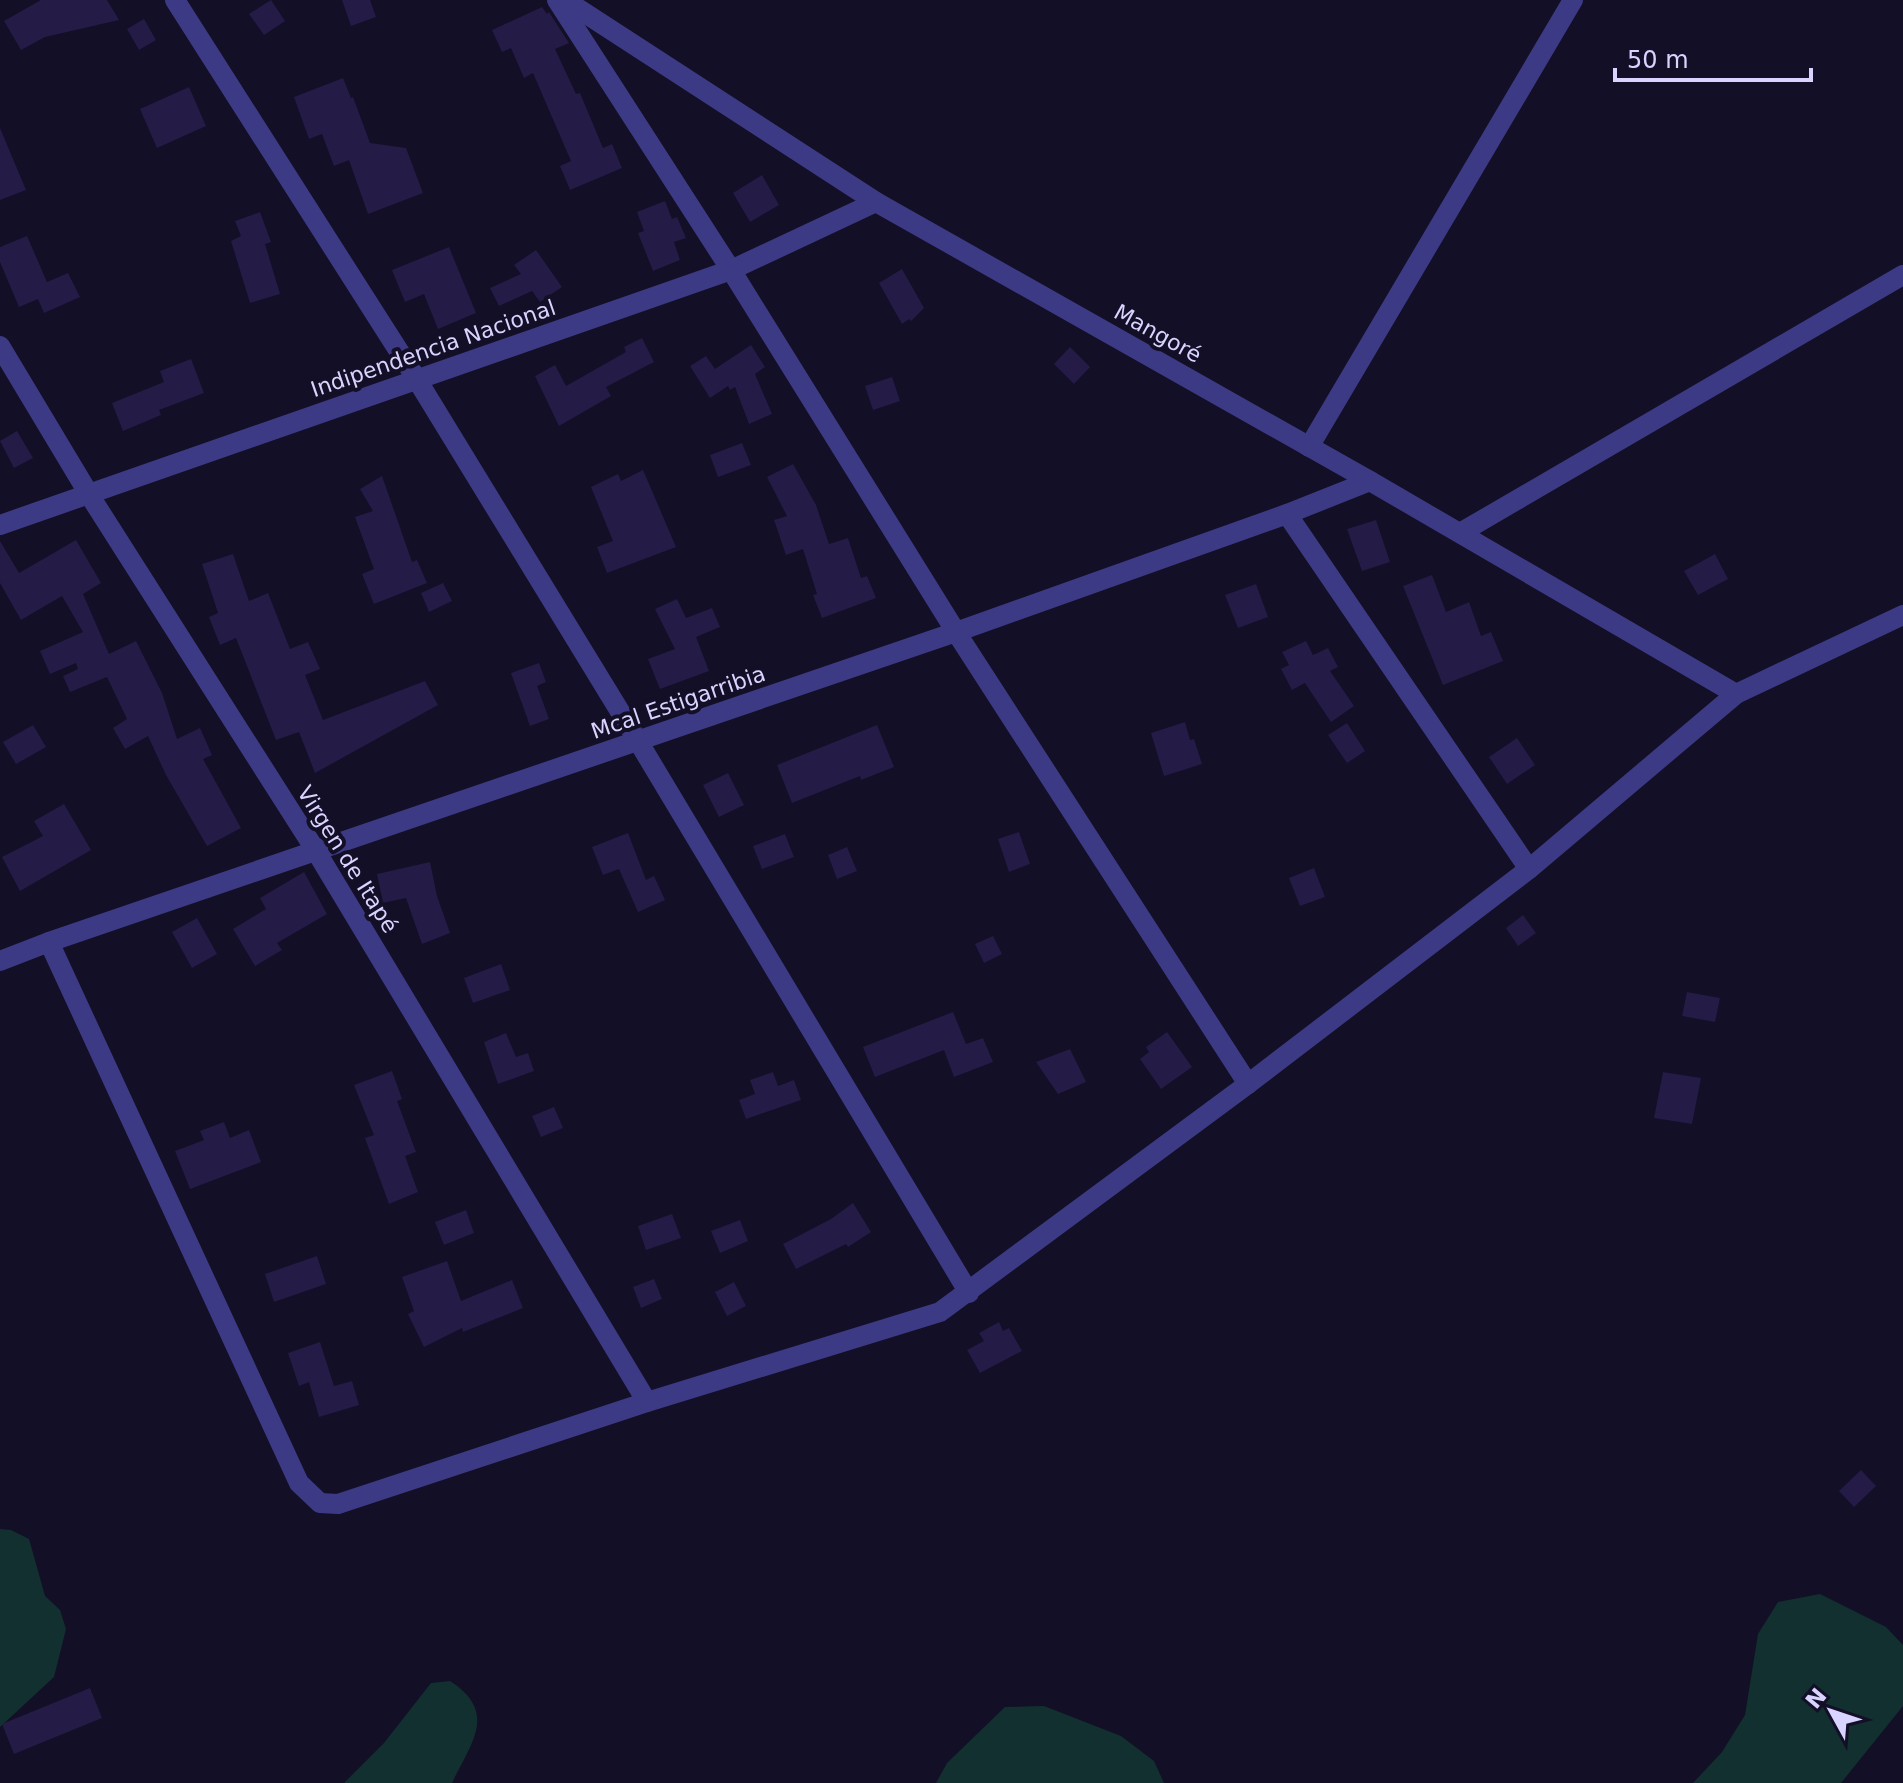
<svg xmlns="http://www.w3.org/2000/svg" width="1903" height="1783" font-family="'DejaVu Sans',sans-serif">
<rect width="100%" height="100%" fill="#130f26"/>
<g fill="#12302f">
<path d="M 0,1529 L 11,1530 L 29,1539 L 45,1596 L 60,1610 L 66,1629 L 54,1677 L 0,1727 Z"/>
<path d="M 1820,1594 L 1886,1627 L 1903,1645 L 1903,1706 L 1841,1783 L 1693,1783 L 1722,1752 L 1745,1715 L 1758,1634 L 1778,1602 Z"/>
<path d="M 450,1681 C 498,1712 472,1742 452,1783 L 344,1783 L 384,1743 L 431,1683 Z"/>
<path d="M 1044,1706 L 1121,1736 L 1154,1761 L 1164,1783 L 936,1783 L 947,1763 L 1005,1707 Z"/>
</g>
<g fill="#241b47">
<path d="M 41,0 L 107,0 L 119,20 L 45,37 L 21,50 L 4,21 Z"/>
<path d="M 271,0 L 285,21 L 264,35 L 249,14 Z"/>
<path d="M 342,0 L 370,0 L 376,17 L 351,26 Z"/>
<path d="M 542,7 L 547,14 L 549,12 L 569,43 L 555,49 L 576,94 L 580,93 L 603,148 L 612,144 L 622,168 L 570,190 L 560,166 L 571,161 L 533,73 L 524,78 L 511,48 L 502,52 L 492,30 Z"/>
<path d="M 144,19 L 156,40 L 139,50 L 127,29 Z"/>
<path d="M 343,78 L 351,98 L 353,97 L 370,143 L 406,148 L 423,193 L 368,214 L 349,160 L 334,166 L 322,134 L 309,139 L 294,97 Z"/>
<path d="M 189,87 L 206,126 L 157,148 L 140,109 Z"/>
<path d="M 0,128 L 26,190 L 0,200 Z"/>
<path d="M 762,175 L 779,205 L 750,222 L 733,193 Z"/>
<path d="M 665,201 L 672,219 L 677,217 L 686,238 L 674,242 L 680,260 L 653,271 L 638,233 L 644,231 L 637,212 Z"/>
<path d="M 260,212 L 271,242 L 265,244 L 280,294 L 250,303 L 231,241 L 241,236 L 235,221 Z"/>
<path d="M 27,236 L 47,282 L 68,273 L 80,297 L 44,313 L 38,299 L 19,307 L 0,262 L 0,247 Z"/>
<path d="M 449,247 L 476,313 L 438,329 L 424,294 L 405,302 L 392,270 Z"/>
<path d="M 536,250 L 562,287 L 540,302 L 532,291 L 499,306 L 490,288 L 521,274 L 514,265 Z"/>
<path d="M 902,269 L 924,308 L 911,321 L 909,319 L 902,324 L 879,283 Z"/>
<path d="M 642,338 L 654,362 L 606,387 L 611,396 L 559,426 L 535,376 L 555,365 L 566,386 L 626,352 L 624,347 Z"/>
<path d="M 751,345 L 765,367 L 755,374 L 772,414 L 749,424 L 735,387 L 730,390 L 728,386 L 710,398 L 690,366 L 706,356 L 715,369 Z"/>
<path d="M 1070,347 L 1090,367 L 1074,384 L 1054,364 Z"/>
<path d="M 191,359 L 204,393 L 159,410 L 161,415 L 123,431 L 112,403 L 164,382 L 160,371 Z"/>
<path d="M 892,377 L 900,401 L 873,410 L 865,386 Z"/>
<path d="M 17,431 L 33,458 L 14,468 L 0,441 Z"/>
<path d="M 742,443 L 751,465 L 718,477 L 710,455 Z"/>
<path d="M 793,464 L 816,505 L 829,544 L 848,538 L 861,578 L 867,576 L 876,598 L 822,618 L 813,595 L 817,594 L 803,549 L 786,555 L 774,520 L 787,516 L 767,477 Z"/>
<path d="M 643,470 L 676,547 L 607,573 L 597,547 L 613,541 L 591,487 L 618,474 L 621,481 Z"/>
<path d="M 382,476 L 412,562 L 417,560 L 427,583 L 374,604 L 362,574 L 374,569 L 355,517 L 373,511 L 360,489 Z"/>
<path d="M 1376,520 L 1390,562 L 1362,571 L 1347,529 Z"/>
<path d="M 76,540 L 101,583 L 83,594 L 109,654 L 136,641 L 162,693 L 177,739 L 200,728 L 212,755 L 203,759 L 241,828 L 207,846 L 166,775 L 148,736 L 125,749 L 113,728 L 127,719 L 107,677 L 70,692 L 63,676 L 78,669 L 76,663 L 50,674 L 40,651 L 83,632 L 62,596 L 21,620 L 0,583 L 0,541 L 19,573 Z"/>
<path d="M 233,554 L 249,601 L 268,593 L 290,649 L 308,642 L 320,669 L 305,675 L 323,720 L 425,681 L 438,705 L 315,773 L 299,732 L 276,740 L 236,638 L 220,645 L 209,617 L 218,613 L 202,564 Z"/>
<path d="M 1715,554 L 1728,579 L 1698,595 L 1684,571 Z"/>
<path d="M 1432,575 L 1446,612 L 1469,602 L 1481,636 L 1491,632 L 1503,661 L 1443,685 L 1403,586 Z"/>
<path d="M 443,583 L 452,601 L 429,612 L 421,593 Z"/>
<path d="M 1256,584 L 1268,617 L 1238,628 L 1225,595 Z"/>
<path d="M 677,599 L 686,618 L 712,608 L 720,627 L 696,637 L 709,671 L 660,689 L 648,659 L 675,649 L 655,609 Z"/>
<path d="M 1306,641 L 1313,655 L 1328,648 L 1338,667 L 1330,671 L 1354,706 L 1331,722 L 1305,683 L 1292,690 L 1281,669 L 1289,665 L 1282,652 Z"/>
<path d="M 539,663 L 546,682 L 537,686 L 549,719 L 530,726 L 511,673 Z"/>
<path d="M 1185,722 L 1190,740 L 1194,739 L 1202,764 L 1164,776 L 1151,733 Z"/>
<path d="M 1347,723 L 1365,751 L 1347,763 L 1328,735 Z"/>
<path d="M 33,725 L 46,747 L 16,764 L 3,742 Z"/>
<path d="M 877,725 L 894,767 L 861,780 L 860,776 L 792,803 L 777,765 Z"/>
<path d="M 1517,738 L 1535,765 L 1507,784 L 1489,757 Z"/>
<path d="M 728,773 L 744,805 L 719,817 L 703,785 Z"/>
<path d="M 64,804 L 91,850 L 20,891 L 2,857 L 43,836 L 34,821 Z"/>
<path d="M 1019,832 L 1030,864 L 1009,872 L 998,839 Z"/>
<path d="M 628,833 L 646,880 L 654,876 L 665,900 L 638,912 L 619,869 L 603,875 L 592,847 Z"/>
<path d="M 785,834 L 794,857 L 762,869 L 753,846 Z"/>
<path d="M 847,847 L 857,871 L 837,879 L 828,855 Z"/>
<path d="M 430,862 L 437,896 L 450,933 L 422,944 L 406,898 L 383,903 L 377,874 Z"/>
<path d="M 1314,868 L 1325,897 L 1300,906 L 1289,878 Z"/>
<path d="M 304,872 L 327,914 L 277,943 L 282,950 L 255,966 L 233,929 L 266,909 L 260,898 Z"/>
<path d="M 1523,915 L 1536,933 L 1518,946 L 1506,928 Z"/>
<path d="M 197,918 L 217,954 L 192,968 L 172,932 Z"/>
<path d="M 993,936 L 1002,954 L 984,963 L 975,944 Z"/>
<path d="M 501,964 L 510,990 L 473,1003 L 464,978 Z"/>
<path d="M 1687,992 L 1720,998 L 1715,1022 L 1682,1016 Z"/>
<path d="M 953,1012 L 966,1044 L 983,1038 L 993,1062 L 954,1077 L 944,1050 L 875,1077 L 863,1047 Z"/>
<path d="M 1167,1032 L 1192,1067 L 1161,1089 L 1140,1059 L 1149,1052 L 1146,1047 Z"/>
<path d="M 506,1033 L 516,1057 L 528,1053 L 534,1071 L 498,1084 L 484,1042 Z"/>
<path d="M 1070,1049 L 1086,1082 L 1058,1094 L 1036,1062 Z"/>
<path d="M 392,1071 L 402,1099 L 397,1101 L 416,1152 L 405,1156 L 418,1192 L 389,1204 L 365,1138 L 374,1135 L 354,1085 Z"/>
<path d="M 773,1072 L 778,1086 L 794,1080 L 801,1100 L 746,1119 L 739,1100 L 755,1094 L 750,1080 Z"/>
<path d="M 1663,1072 L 1701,1078 L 1692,1124 L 1654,1118 Z"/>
<path d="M 554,1107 L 563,1128 L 541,1137 L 532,1116 Z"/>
<path d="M 224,1122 L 230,1138 L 249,1130 L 261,1162 L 190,1189 L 175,1151 L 204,1140 L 200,1131 Z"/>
<path d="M 853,1203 L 871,1232 L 848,1247 L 846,1244 L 796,1269 L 783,1244 L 831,1219 Z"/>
<path d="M 466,1210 L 474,1233 L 444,1245 L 435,1222 Z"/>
<path d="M 672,1214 L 681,1238 L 646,1250 L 638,1226 Z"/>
<path d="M 740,1220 L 748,1241 L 720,1253 L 711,1231 Z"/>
<path d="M 317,1256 L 326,1284 L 274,1302 L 265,1274 Z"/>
<path d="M 447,1261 L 461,1301 L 512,1280 L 523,1308 L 463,1332 L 462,1328 L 424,1347 L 408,1314 L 414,1311 L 402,1277 Z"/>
<path d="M 654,1279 L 662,1299 L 641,1308 L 633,1287 Z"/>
<path d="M 734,1282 L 746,1306 L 727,1316 L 715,1292 Z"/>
<path d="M 999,1322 L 1003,1331 L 1009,1328 L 1022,1351 L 980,1373 L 967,1350 L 984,1341 L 979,1333 Z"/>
<path d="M 320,1342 L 334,1386 L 352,1381 L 359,1405 L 319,1417 L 309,1382 L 299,1386 L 288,1353 Z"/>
<path d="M 1861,1470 L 1876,1486 L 1854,1507 L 1839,1491 Z"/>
<path d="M 90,1688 L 102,1718 L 14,1754 L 2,1724 Z"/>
</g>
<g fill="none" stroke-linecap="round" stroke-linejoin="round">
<g stroke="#3d3a85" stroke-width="20">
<path d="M 175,0 L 416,378 L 638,741 L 969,1293"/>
<path d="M 557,0 L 731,270 L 956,632 L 1248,1084"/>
<path d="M 565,0 L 876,202 L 1370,481 L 1736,694"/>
<path d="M 0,346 L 90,496 L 316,851 L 647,1402"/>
<path d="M 1309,447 L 1573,0"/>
<path d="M 1287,514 L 1529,869"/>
<path d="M 0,525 L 731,270 L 876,202"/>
<path d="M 1460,533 L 1903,275"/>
<path d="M 49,942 L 299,1483 L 320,1503 L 338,1504 L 647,1402 L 940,1312 L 1248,1084 L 1529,869 L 1736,694 L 1903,615"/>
<path d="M 0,961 L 49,942 L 956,632 L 1287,514 L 1370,481"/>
</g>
</g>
<g text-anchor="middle" stroke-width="8" stroke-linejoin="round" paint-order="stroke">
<g font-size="22" fill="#d9d4ff" stroke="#130f26">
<text transform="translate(1158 333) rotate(29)" y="8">Mangoré</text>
<text transform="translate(433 348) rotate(-19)" y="8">Indipendencia Nacional</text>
<text transform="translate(678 702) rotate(-19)" y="8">Mcal Estigarribia</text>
<text transform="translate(348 859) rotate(58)" y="8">Virgen de Itapé</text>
</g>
</g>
<g transform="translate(1831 1711) rotate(310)" stroke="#130f26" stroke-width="6" paint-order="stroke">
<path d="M0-6L14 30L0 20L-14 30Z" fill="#d9d4ff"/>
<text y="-12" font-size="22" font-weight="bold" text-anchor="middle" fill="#d9d4ff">N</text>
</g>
<path d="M1615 68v12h196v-12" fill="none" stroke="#d9d4ff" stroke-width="4"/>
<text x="1627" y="68" font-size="24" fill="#d9d4ff" stroke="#130f26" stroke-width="6" paint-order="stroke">50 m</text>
</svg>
